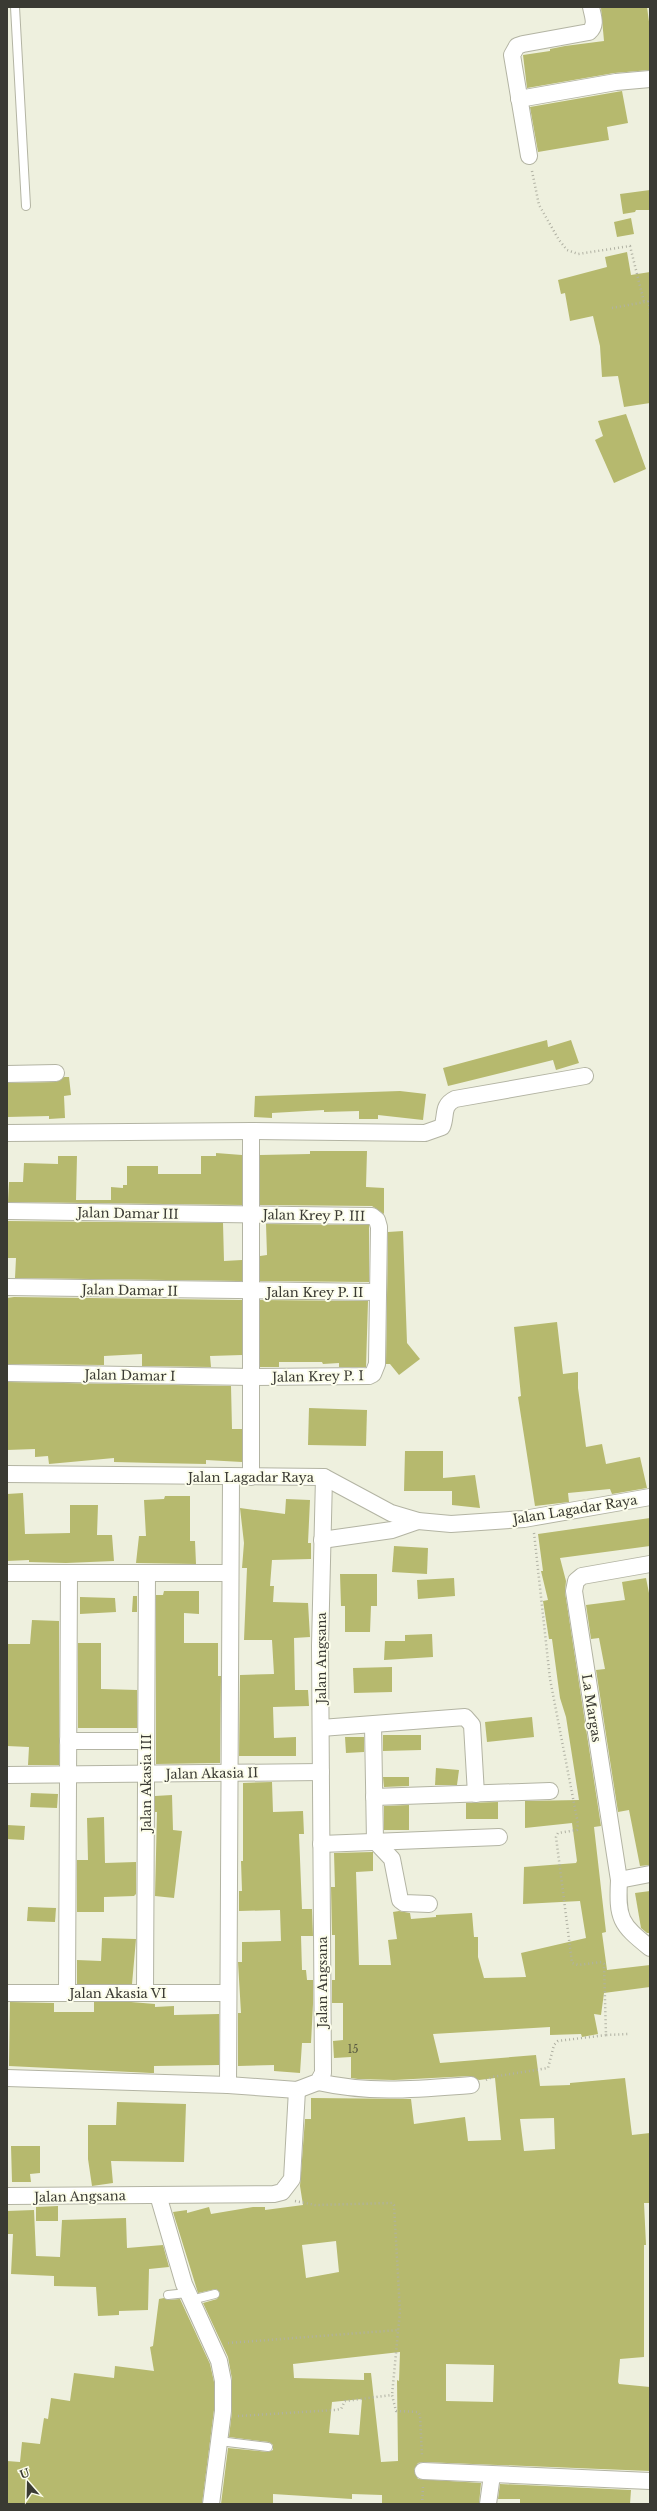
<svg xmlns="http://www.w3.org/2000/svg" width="657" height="2511" font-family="'Libre Baskerville',serif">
<rect width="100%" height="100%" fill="#eef0de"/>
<g fill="#b6b96e" fill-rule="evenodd">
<path d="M 609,7 L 647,7 L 650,29 L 650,70 L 614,73 L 527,88 L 523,55 L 550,51 L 550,49 L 565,46 L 604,41 L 601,8 Z"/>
<path d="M 622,91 L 628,123 L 607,127 L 609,140 L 538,152 L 530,107 Z"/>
<path d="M 650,190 L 650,210 L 636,210 L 635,212 L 623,214 L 620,194 Z"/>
<path d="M 631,218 L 634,234 L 617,237 L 614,222 Z"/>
<path d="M 627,252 L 631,275 L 650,272 L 650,403 L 624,407 L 618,376 L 602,377 L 600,346 L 593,316 L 570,321 L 565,293 L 561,294 L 558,280 L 607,267 L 605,257 Z"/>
<path d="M 626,414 L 646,469 L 614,483 L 595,440 L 603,436 L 598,421 Z"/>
<path d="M 547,1040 L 548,1047 L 571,1040 L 579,1063 L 556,1070 L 553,1060 L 448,1086 L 443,1068 Z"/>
<path d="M 64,1077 L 69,1077 L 71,1095 L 64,1096 L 65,1118 L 49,1119 L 49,1116 L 7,1117 L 7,1083 L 56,1082 Z"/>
<path d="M 400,1091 L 426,1094 L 423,1120 L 378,1115 L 378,1119 L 359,1119 L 359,1111 L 324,1112 L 324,1110 L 272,1113 L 272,1118 L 254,1117 L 255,1096 Z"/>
<path d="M 310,1151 L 367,1151 L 366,1187 L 384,1188 L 384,1214 L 372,1206 L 260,1205 L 260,1155 L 310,1154 Z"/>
<path d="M 216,1153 L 242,1155 L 242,1205 L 8,1202 L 9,1182 L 23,1182 L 24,1163 L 58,1164 L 58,1156 L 77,1156 L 76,1200 L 111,1200 L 111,1187 L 123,1188 L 123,1185 L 127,1185 L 127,1166 L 158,1166 L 158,1174 L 201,1174 L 201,1156 L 216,1156 Z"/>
<path d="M 8,1221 L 223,1223 L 224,1261 L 242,1260 L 242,1281 L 15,1278 L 16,1258 L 7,1258 Z"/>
<path d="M 266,1224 L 369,1225 L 369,1282 L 260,1281 L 260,1256 L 267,1255 Z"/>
<path d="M 403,1231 L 407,1343 L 420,1359 L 399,1375 L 390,1364 L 386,1364 L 388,1232 Z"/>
<path d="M 14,1297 L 242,1300 L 242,1355 L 210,1356 L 211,1367 L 142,1366 L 142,1354 L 104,1356 L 104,1365 L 7,1364 L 7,1298 Z"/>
<path d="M 260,1300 L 368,1301 L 366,1367 L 339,1367 L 339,1363 L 323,1364 L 322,1362 L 279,1362 L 279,1367 L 260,1367 Z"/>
<path d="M 557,1322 L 563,1374 L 578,1372 L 578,1388 L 586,1447 L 602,1444 L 606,1464 L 640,1457 L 647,1488 L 612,1494 L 610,1489 L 568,1493 L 569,1502 L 535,1506 L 518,1397 L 521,1396 L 514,1327 Z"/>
<path d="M 7,1382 L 231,1386 L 232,1429 L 242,1429 L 242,1462 L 206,1460 L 206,1464 L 155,1463 L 114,1462 L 114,1458 L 49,1464 L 48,1456 L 35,1457 L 35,1449 L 7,1450 Z"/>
<path d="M 309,1408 L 367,1410 L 366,1446 L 308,1445 Z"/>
<path d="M 405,1451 L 443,1451 L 443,1478 L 475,1475 L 480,1508 L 452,1505 L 452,1491 L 404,1491 Z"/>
<path d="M 23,1493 L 25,1534 L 70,1533 L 70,1505 L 98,1505 L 97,1535 L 112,1535 L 114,1561 L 66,1563 L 29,1562 L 29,1560 L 7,1561 L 7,1494 Z"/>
<path d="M 165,1496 L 190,1496 L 190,1541 L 195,1541 L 196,1564 L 136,1563 L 139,1536 L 146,1536 L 144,1500 L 164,1499 Z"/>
<path d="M 286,1499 L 310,1500 L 308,1543 L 311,1543 L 311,1559 L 272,1560 L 270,1586 L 274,1586 L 273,1602 L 308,1603 L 310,1637 L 294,1638 L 295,1690 L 308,1690 L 309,1706 L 273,1707 L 274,1738 L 296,1737 L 296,1756 L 239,1756 L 240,1675 L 274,1674 L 272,1640 L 244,1640 L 247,1568 L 242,1568 L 244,1543 L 240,1508 L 285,1514 Z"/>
<path d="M 650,1518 L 650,1546 L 560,1558 L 566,1581 L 565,1592 L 601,1826 L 594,1827 L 606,1932 L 602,1933 L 607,1970 L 650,1965 L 650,1987 L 604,1993 L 601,2015 L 594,2014 L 598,2034 L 582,2037 L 581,2034 L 550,2035 L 550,2027 L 433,2034 L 440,2063 L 536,2055 L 540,2086 L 570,2085 L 570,2083 L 625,2078 L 632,2135 L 650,2133 L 650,2203 L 644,2203 L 646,2245 L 644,2245 L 644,2357 L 620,2359 L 618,2382 L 619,2384 L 650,2387 L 650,2471 L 423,2462 L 418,2463 L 414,2470 L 418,2479 L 481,2483 L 479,2504 L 382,2504 L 382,2495 L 352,2494 L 352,2499 L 273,2494 L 273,2504 L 221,2504 L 228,2448 L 268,2452 L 273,2450 L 273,2445 L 269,2442 L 229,2437 L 232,2411 L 232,2379 L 228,2357 L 203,2303 L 217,2299 L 220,2293 L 216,2289 L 198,2293 L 173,2212 L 187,2210 L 187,2213 L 209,2207 L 211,2214 L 253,2207 L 265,2207 L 265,2210 L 303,2205 L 300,2186 L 305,2119 L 311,2119 L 311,2098 L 411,2099 L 414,2124 L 465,2117 L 468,2141 L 501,2140 L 495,2078 L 479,2080 L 470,2076 L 394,2080 L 358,2079 L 351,2078 L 351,2057 L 334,2058 L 333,2041 L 343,2040 L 343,2003 L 332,2003 L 332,1980 L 335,1980 L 335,1935 L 332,1935 L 331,1887 L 335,1887 L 334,1853 L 373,1852 L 373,1871 L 356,1872 L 359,1965 L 391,1965 L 388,1940 L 397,1939 L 393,1912 L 399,1911 L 410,1913 L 411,1919 L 436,1917 L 436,1915 L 472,1913 L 474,1937 L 478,1937 L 478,1957 L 484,1978 L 526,1977 L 521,1953 L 586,1938 L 580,1901 L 523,1904 L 524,1867 L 576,1863 L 577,1861 L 572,1823 L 525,1828 L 525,1801 L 579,1800 L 566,1717 L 560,1698 L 552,1639 L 549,1639 L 543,1601 L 548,1600 L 541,1571 L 543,1571 L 538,1534 ZM 554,2118 L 555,2149 L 524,2151 L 520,2119 ZM 336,2241 L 339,2272 L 306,2278 L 302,2245 ZM 400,2352 L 399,2381 L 397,2380 L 398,2461 L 381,2462 L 371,2373 L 364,2373 L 364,2380 L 294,2378 L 293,2364 ZM 446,2364 L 494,2365 L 493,2402 L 446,2401 ZM 362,2399 L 359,2435 L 329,2433 L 332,2402 Z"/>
<path d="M 394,1546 L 428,1548 L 427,1574 L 392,1572 Z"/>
<path d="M 340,1574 L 377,1574 L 377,1606 L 371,1606 L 370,1632 L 345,1632 L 345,1606 L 341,1606 Z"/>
<path d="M 454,1578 L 455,1596 L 418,1599 L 417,1580 Z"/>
<path d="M 646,1578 L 650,1598 L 650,1865 L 640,1866 L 629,1810 L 618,1812 L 596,1670 L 605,1669 L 599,1638 L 591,1639 L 586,1605 L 625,1600 L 622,1582 Z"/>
<path d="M 164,1591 L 199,1591 L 199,1614 L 184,1613 L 184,1643 L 218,1643 L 218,1676 L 221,1676 L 220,1763 L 156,1764 L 156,1595 L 163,1595 Z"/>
<path d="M 133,1596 L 137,1596 L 137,1612 L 132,1612 Z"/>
<path d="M 80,1597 L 115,1598 L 116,1612 L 80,1614 Z"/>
<path d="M 32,1620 L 59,1621 L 59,1765 L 28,1765 L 29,1747 L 7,1746 L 7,1644 L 30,1644 Z"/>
<path d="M 432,1634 L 433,1657 L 384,1660 L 385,1641 L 405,1641 L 405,1635 Z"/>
<path d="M 78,1643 L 101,1643 L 101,1689 L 137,1690 L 137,1728 L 78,1728 Z"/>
<path d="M 392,1667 L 392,1692 L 354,1693 L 353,1668 Z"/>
<path d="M 532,1717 L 534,1737 L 487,1742 L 485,1722 Z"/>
<path d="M 383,1735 L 421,1735 L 421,1750 L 383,1751 Z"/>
<path d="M 345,1737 L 364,1737 L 364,1752 L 346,1753 Z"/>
<path d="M 436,1768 L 459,1770 L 457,1785 L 435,1785 Z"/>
<path d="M 383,1777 L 409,1777 L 409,1786 L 384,1787 Z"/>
<path d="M 272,1782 L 273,1812 L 303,1811 L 304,1834 L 299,1834 L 302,1909 L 312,1909 L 313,1936 L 301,1936 L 302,1970 L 306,1970 L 307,1980 L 313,1980 L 313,2004 L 311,2043 L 302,2043 L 300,2073 L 274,2071 L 274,2065 L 238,2066 L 238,2013 L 241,2013 L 238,1962 L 242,1962 L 242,1942 L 281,1941 L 280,1910 L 239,1911 L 239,1891 L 242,1891 L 241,1861 L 243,1861 L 243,1783 Z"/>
<path d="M 31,1793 L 58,1794 L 57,1808 L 30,1807 Z"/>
<path d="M 172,1795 L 173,1830 L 182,1831 L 174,1898 L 155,1896 L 157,1812 L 155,1812 L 155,1796 Z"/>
<path d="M 498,1802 L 498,1819 L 466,1819 L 466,1803 Z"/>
<path d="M 409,1805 L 409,1830 L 384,1830 L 384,1806 Z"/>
<path d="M 104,1817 L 105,1863 L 136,1862 L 136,1894 L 134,1896 L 104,1897 L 104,1912 L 77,1912 L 77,1860 L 88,1860 L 87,1818 Z"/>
<path d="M 7,1825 L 25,1826 L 24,1840 L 7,1839 Z"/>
<path d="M 650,1891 L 650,1933 L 647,1933 L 641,1928 L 635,1893 Z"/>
<path d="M 28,1907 L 56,1908 L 55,1922 L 27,1921 Z"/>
<path d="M 102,1938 L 136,1939 L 132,1984 L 77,1984 L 77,1960 L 101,1961 Z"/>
<path d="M 10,2002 L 54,2003 L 54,2012 L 94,2012 L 94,2002 L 131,2002 L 155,2004 L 155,2007 L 174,2006 L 174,2015 L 219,2014 L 219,2065 L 154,2066 L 154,2073 L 151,2073 L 9,2066 Z"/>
<path d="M 117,2102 L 186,2104 L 184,2162 L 111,2161 L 113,2183 L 92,2186 L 88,2159 L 88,2125 L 116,2125 Z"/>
<path d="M 11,2146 L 40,2146 L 40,2173 L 30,2174 L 31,2182 L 12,2182 Z"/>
<path d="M 58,2206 L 58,2221 L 36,2221 L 36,2207 Z"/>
<path d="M 34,2210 L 36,2256 L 60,2257 L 62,2220 L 126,2218 L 127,2248 L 163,2245 L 169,2267 L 149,2269 L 148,2310 L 119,2311 L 119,2315 L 98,2316 L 96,2287 L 54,2286 L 54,2276 L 11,2274 L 13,2234 L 7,2234 L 7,2211 Z"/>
<path d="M 164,2298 L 168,2300 L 180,2299 L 210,2364 L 214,2382 L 214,2410 L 202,2504 L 7,2504 L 7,2461 L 20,2462 L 22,2442 L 40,2444 L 44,2418 L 48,2419 L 51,2398 L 70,2401 L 74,2373 L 114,2378 L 115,2366 L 154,2371 L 150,2347 L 153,2346 L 159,2299 Z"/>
<path d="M 500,2484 L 631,2490 L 630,2504 L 520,2504 L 520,2499 L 498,2499 Z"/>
</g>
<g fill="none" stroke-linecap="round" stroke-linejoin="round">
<g stroke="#b3b4a3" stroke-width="10">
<g id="service">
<path d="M 15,7 L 26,206"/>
<path d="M 168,2295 L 187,2293"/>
<path d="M 191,2300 L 215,2294"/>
<path d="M 219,2441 L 268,2447"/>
</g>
</g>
<g stroke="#b3b4a3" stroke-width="18">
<g id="minor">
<path d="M 519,99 L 616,82 L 650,79"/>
<path d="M 529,156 L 512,55 L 517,46 L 523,44 L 589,32 C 597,25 593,17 591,7"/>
<path d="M 7,1074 L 56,1073"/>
<path d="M 251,1131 L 251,1477"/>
<path d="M 7,1133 L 251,1131 L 425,1133 L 442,1127 C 447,1116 441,1106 455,1099 L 585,1076"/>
<path d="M 7,1211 L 372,1216 L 377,1220 L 379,1227 L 377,1364 L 373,1374 L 369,1376 L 252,1377 L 7,1373"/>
<path d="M 7,1287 L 378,1292"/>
<path d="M 7,1474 L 324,1477 L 391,1513 L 418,1521 L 451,1524 L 524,1519 L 650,1497"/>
<path d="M 322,1540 L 392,1530 L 418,1521"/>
<path d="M 650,1564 L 582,1576 L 576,1581 L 574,1591 L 619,1880 C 617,1919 620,1924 650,1948"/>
<path d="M 7,1573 L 230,1573"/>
<path d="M 373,1725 L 375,1841 L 392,1859 L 400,1900 L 404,1903 L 429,1904"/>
<path d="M 321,1728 L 465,1717 L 472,1725 L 476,1794"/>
<path d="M 68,1741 L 146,1741"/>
<path d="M 7,1775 L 321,1772"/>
<path d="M 374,1797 L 550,1791"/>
<path d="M 321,1844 L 499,1837"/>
<path d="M 619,1880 L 650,1874"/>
<path d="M 7,1993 L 228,1993"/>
<path d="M 67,1993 L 69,1573"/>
<path d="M 145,1993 L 147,1573"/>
<path d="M 7,2078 L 228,2085 L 297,2090 L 318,2082 L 323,2073 L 320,1646 L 324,1477"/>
<path d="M 318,2082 C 371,2094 418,2089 471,2085"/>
<path d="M 228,2085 L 231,1478"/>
<path d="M 158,2195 L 184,2284 L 219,2361 L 223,2381 L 223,2411 L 211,2504"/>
<path d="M 7,2196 L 274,2194 L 282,2192 L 292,2179 L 297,2090"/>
<path d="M 423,2471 L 650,2481"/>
<path d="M 488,2504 L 492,2475"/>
</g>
</g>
<g stroke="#b0b1a3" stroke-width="2.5" stroke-dasharray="1 3" stroke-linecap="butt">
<path d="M 532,171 L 539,205 L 559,240 L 567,250 L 578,254 L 630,246 L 644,302"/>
<path d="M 649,301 L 650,314"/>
<path d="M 612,308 L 650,301"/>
<path d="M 534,1533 L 550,1679 L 578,1824 L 577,1830 L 558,1833 L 556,1837 L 572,1963 L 578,1965 L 602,1962 L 604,1964 L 606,2035 L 629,2034"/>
<path d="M 486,2080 L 492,2077 L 548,2068 L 554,2045 L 558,2041 L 606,2035"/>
<path d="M 295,2201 L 315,2205 L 392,2203 L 394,2205 L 400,2311 L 392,2395"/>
<path d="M 228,2343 L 399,2330"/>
<path d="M 238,2416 L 335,2410 L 341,2409 L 345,2401 L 392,2395 L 396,2411 L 418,2412 L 420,2415 L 422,2456"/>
<path d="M 422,2504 L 423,2487"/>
</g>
<use href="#service" stroke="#fff" stroke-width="8"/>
<use href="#minor" stroke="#fff" stroke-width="16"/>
</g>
<g text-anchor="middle" stroke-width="4" stroke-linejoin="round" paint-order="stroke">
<g font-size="11" fill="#595a42">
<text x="353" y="2053">15</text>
</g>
<g font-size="13" fill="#3a3a33" stroke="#fcfdeb">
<text transform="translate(128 1213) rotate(1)" y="5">Jalan Damar III</text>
<text transform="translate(314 1215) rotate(1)" y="5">Jalan Krey P. III</text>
<text transform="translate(130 1290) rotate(1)" y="5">Jalan Damar II</text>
<text x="315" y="1297">Jalan Krey P. II</text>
<text transform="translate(130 1375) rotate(1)" y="5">Jalan Damar I</text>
<text transform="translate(318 1376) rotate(-1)" y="5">Jalan Krey P. I</text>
<text x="251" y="1482">Jalan Lagadar Raya</text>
<text transform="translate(575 1509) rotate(-9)" y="5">Jalan Lagadar Raya</text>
<text transform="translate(321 1658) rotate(-90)" y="5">Jalan Angsana</text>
<text transform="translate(592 1708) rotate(81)" y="5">La Margas</text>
<text transform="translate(212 1773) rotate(-1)" y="5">Jalan Akasia II</text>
<text transform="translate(146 1783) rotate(-90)" y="5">Jalan Akasia III</text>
<text transform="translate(322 1982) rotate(-90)" y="5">Jalan Angsana</text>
<text x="118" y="1998">Jalan Akasia VI</text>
<text transform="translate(80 2196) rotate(-1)" y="5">Jalan Angsana</text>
</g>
</g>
<rect width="657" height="2511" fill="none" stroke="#3a3a33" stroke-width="16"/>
<g transform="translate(28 2483) rotate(340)" stroke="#fcfdeb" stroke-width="3" paint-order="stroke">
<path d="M0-3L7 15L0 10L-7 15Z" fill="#3a3a33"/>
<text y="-6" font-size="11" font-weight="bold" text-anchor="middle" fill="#3a3a33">U</text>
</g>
</svg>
